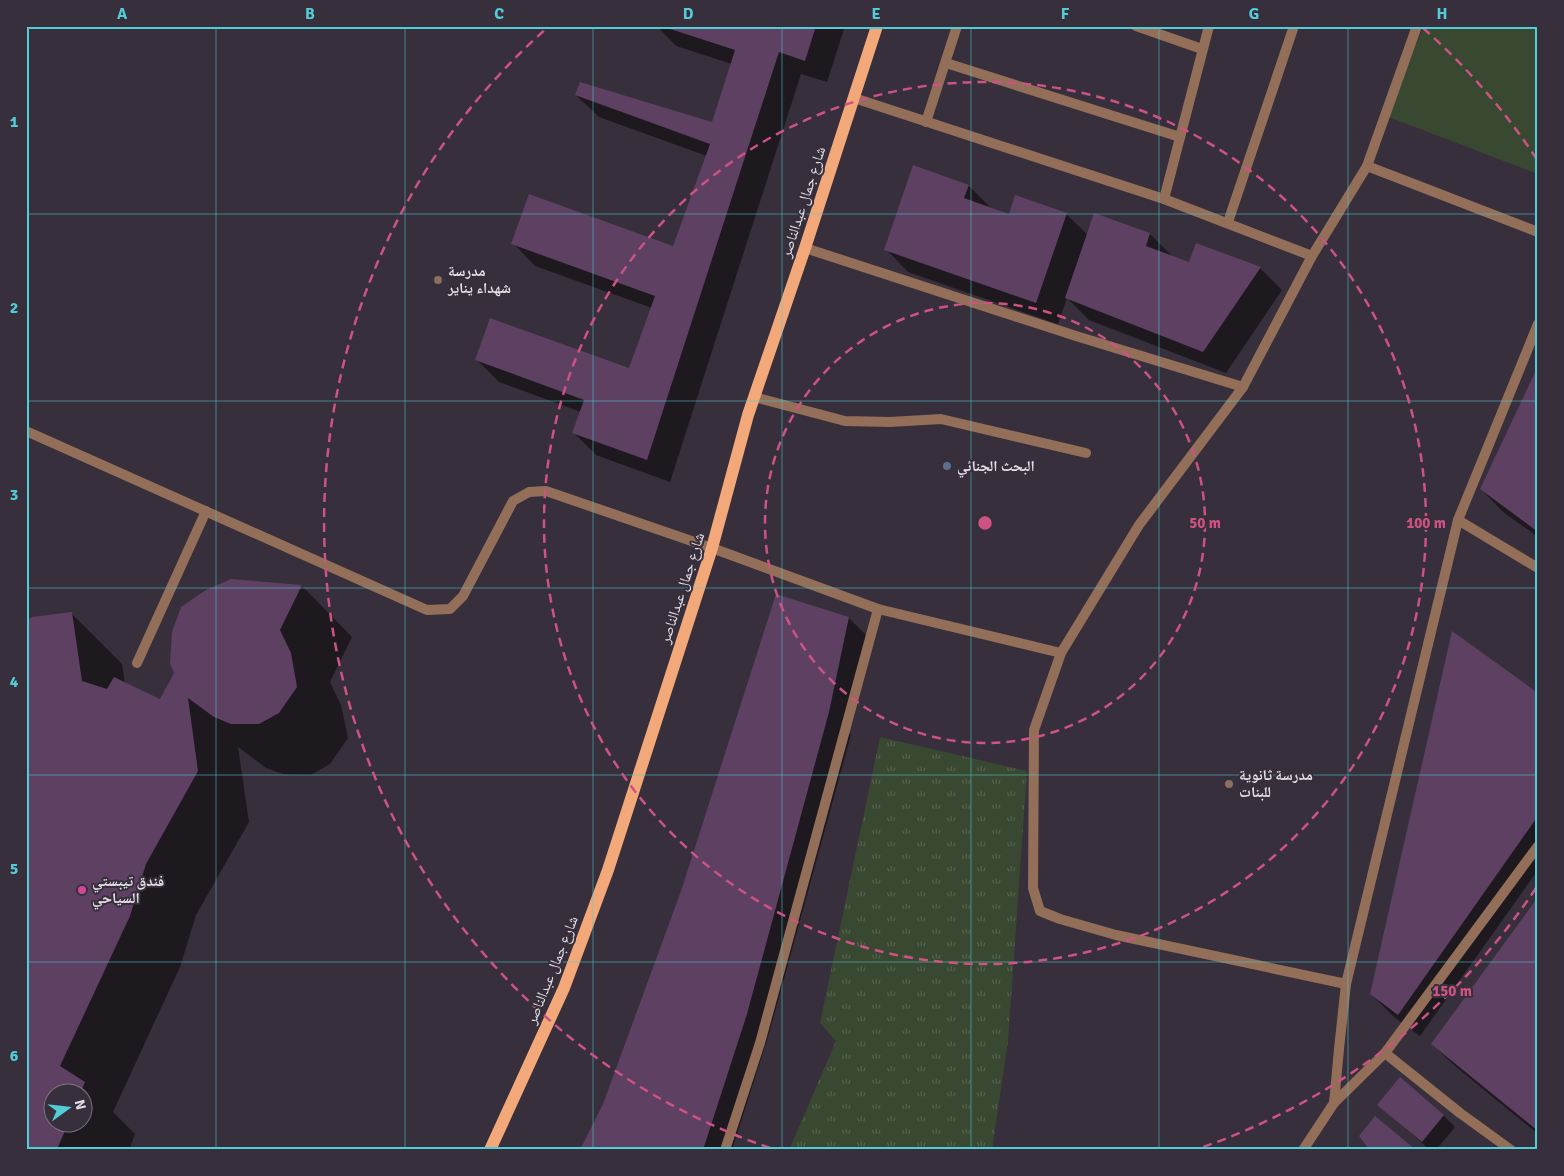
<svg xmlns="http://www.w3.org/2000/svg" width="1564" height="1176" font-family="Signika,'Noto Naskh Arabic',sans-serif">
<defs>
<pattern id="park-tufts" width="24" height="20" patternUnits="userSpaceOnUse" patternTransform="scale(1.25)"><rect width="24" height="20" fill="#394831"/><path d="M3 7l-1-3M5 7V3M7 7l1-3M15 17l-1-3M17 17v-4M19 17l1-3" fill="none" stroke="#55624f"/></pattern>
</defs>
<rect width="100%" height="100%" fill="#372f3b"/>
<path fill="#394831" d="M 1424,26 L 1538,26 L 1538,174 L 1386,116 Z"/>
<path fill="url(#park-tufts)" d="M 880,737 L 1027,771 L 1008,1041 L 992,1150 L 789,1150 L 836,1041 L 820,1023 Z"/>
<g fill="#0007" fill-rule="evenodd">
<path d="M 657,26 L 845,26 L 827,82 L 801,74 L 670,482 L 596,455 L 574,433 L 581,412 L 499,382 L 477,360 L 629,370 L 652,308 L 535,266 L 513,243 L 674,248 L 707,156 L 599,117 L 576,95 L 713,124 L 732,64 L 676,46 Z"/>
<path d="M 914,167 L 969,186 L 991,208 L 1009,215 L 1066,214 L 1088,235 L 1150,234 L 1173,257 L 1190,263 L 1260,268 L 1282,290 L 1226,373 L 1089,320 L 1067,298 L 1058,324 L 908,272 L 886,249 Z"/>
<path d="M 1538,369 L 1538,537 L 1503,512 L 1481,489 Z"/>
<path d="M 231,581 L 302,586 L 352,637 L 330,682 L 341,705 L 348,738 L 330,764 L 311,775 L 283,774 L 266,768 L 238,747 L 249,822 L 196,915 L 180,967 L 113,1112 L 135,1134 L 129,1150 L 26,1150 L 71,613 L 122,664 L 125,684 L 161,700 ZM 52,1094 L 82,1094 L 82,1124 L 52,1124 Z"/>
<path d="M 849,618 L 866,635 L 845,730 L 851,735 L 768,1037 L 732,1150 L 581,1150 Z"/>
<path d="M 1538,694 L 1538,870 L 1420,1036 L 1394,1017 L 1371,994 Z"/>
<path d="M 1538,900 L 1538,1134 L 1455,1066 L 1432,1044 Z"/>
<path d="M 1379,1105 L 1443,1115 L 1455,1127 L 1436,1150 L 1430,1150 Z"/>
</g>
<g fill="#5d4062">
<path d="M 661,26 L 816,26 L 805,61 L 779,52 L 647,460 L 572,433 L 584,400 L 475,360 L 490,318 L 629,368 L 655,296 L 511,244 L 529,194 L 673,246 L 710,144 L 575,95 L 580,82 L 712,122 L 735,50 Z"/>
<path d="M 913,165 L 969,185 L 964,198 L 1009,214 L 1015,195 L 1067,213 L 1036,303 L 884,250 Z"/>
<path d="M 1094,213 L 1150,233 L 1146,246 L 1189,262 L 1196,243 L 1261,267 L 1203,352 L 1065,298 Z"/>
<path d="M 1538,366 L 1538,532 L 1480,489 Z"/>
<path d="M 231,579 L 302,585 L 280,630 L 291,653 L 297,687 L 279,713 L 259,724 L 231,724 L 214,717 L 188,698 L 198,771 L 146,864 L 130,916 L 60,1066 L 85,1082 L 80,1094 L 52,1094 L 52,1124 L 68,1124 L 58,1147 L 65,1150 L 26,1150 L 26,621 L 32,617 L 72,612 L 82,681 L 107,689 L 114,677 L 160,699 L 174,673 L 170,663 L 172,632 L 181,607 L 206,590 Z"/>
<path d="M 776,594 L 849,617 L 829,712 L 747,1014 L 703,1150 L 580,1150 L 603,1104 L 681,891 Z"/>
<path d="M 1452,631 L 1538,693 L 1538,816 L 1398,1015 L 1370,994 Z"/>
<path d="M 1538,897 L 1538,1131 L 1431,1044 Z"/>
<path d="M 1400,1077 L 1444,1115 L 1422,1142 L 1377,1105 Z"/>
<path d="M 1375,1116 L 1416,1150 L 1368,1150 L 1368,1148 L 1359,1136 Z"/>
</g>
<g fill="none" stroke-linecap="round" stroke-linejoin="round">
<g stroke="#936e58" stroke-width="10">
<path d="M 1136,26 L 1202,49"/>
<path d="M 946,63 L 1180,137"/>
<path d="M 854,98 L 1164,199 L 1312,256"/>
<path d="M 926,122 L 957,26"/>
<path d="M 1164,199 L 1209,26"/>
<path d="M 1228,222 L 1294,26"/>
<path d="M 754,397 L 845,421 L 890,422 L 941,419 L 1086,453"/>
<path d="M 26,431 L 427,610 L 450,609 L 463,596 L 513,501 L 529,492 L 546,491 L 712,548"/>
<path d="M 137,663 L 206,511"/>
</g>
<g stroke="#936e58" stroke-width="10">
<path d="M 1367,166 L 1538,232"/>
<path d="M 805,248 L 1076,336 L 1243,387"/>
<path d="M 1458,520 L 1538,568"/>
<path d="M 712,548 L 878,609 L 1061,653"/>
<path d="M 1346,984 L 1116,935 L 1060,919 L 1040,911 L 1033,888 L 1034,730 L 1061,653 L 1139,525 L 1243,387 L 1312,256 L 1367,166 L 1417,26"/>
<path d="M 1385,1053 L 1460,1113 L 1511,1150"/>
<path d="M 1334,1103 L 1385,1053 L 1538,846"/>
<path d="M 725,1150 L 760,1043 L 878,609"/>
<path d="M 1303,1150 L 1334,1103 L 1339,1049 L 1346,984 L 1458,520 L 1538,324"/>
</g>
<path stroke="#f3a879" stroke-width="12" d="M 490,1150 L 564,988 L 608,870 L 712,548 L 748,415 L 805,248 L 877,26"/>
</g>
<path fill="none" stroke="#52ccd6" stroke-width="1" stroke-opacity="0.55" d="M 216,26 L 216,1150M 405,26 L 405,1150M 593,26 L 593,1150M 782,26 L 782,1150M 971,26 L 971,1150M 1159,26 L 1159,1150M 1348,26 L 1348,1150M 26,214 L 1538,214M 26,401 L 1538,401M 26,588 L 1538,588M 26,775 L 1538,775M 26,962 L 1538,962"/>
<g fill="none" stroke="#cc5384" stroke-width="2.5" stroke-dasharray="9 6">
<circle cx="985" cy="523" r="220"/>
<circle cx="985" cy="523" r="441"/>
<path d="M1536 888A661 661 0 0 1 1200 1148M770 1148A661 661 0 0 1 547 28M1423 28A661 661 0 0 1 1536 158"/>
</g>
<g fill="#8d6e63" stroke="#372f3b" stroke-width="2">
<circle cx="438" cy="280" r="5"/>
<circle cx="1229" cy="784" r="5"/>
</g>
<circle fill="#5c6f8a" stroke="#372f3b" stroke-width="2" cx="947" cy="466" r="5"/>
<circle fill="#d1479c" stroke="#372f3b" stroke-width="2" cx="82" cy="890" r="5"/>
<g text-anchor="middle" stroke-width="4" stroke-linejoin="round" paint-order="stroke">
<g font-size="15" fill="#e2dee5" stroke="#372f3b">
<text transform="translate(803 202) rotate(-72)" y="5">شارع جمال عبدالناصر</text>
<text transform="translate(682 588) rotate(-72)" y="5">شارع جمال عبدالناصر</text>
<text transform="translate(552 970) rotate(-68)" y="5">شارع جمال عبدالناصر</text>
</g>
<g font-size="15" font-weight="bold" fill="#e2dee5" stroke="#372f3b" text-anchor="start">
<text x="448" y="276">مدرسة<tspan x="448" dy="17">شهداء يناير</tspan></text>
<text x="957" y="471">البحث الجنائي</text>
<text x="1239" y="780">مدرسة ثانوية<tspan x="1239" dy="17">للبنات</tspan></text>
<text x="92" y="886">فندق تيبستي<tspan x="92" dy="17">السياحي</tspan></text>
</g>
</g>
<circle cx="985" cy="523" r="8" fill="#cc5384" stroke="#372f3b" stroke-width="2.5"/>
<g font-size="15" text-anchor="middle" font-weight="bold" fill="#cc5384" stroke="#372f3b" stroke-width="4" stroke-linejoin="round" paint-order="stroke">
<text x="1205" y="528">50 m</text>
<text x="1426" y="528">100 m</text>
<text x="1452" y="996">150 m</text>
</g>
<rect width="1564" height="1176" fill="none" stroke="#372f3b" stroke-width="55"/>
<g transform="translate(68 1108) rotate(75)"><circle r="24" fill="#372f3b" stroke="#7b757f"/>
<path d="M0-4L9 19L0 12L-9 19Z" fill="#52ccd6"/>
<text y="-8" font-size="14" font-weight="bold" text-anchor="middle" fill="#e2dee5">N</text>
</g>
<rect x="28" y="28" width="1508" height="1120" fill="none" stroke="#52ccd6" stroke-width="2"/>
<g font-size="16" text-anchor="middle" font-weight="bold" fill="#52ccd6">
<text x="122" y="19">A</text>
<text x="310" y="19">B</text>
<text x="499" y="19">C</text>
<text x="688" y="19">D</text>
<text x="876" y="19">E</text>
<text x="1065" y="19">F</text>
<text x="1254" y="19">G</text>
<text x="1442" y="19">H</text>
<text x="14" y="127">1</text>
<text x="14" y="313">2</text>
<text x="14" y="500">3</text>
<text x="14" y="687">4</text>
<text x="14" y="874">5</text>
<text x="14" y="1061">6</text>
</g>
</svg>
